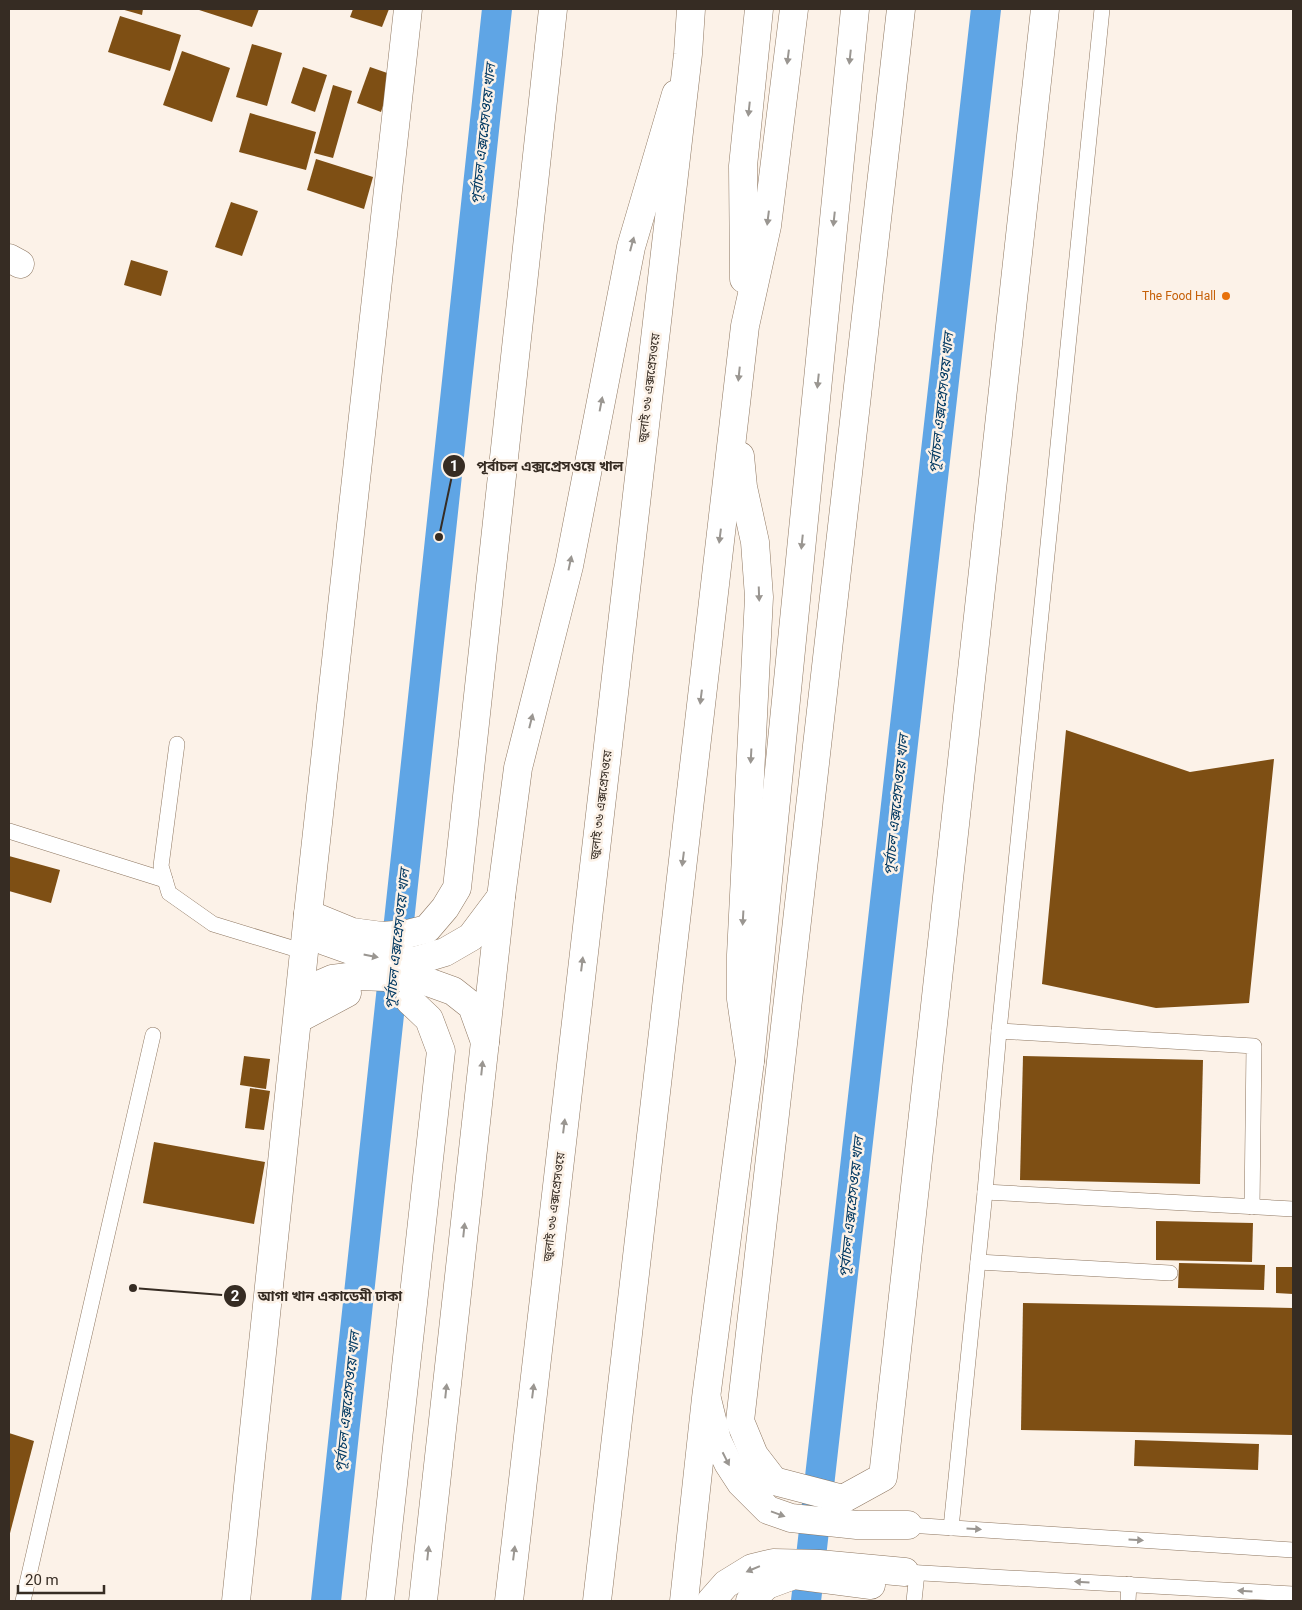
<svg xmlns="http://www.w3.org/2000/svg" width="1302" height="1610" font-family="Roboto,'Noto Sans Bengali',sans-serif">
<rect width="100%" height="100%" fill="#fcf2e8"/>
<g fill="none" stroke-linecap="round" stroke-linejoin="round">
<g stroke="#5fa5e5" stroke-width="30">
<path d="M 326,1601 L 497,9"/>
<path d="M 806,1601 L 986,9"/>
</g>
</g>
<g fill="#7e4f14">
<path d="M 121,9 L 143,9 L 142,15 Z"/>
<path d="M 196,9 L 259,9 L 252,27 Z"/>
<path d="M 353,9 L 389,9 L 382,27 L 350,17 Z"/>
<path d="M 120,16 L 181,35 L 170,71 L 108,52 Z"/>
<path d="M 252,44 L 282,53 L 267,106 L 236,97 Z"/>
<path d="M 182,51 L 230,68 L 212,122 L 163,105 Z"/>
<path d="M 303,67 L 327,75 L 315,112 L 291,103 Z"/>
<path d="M 370,67 L 393,75 L 381,112 L 357,103 Z"/>
<path d="M 333,85 L 352,91 L 333,158 L 314,153 Z"/>
<path d="M 250,113 L 316,132 L 306,170 L 239,152 Z"/>
<path d="M 316,159 L 373,177 L 364,209 L 307,190 Z"/>
<path d="M 231,202 L 258,211 L 242,256 L 215,247 Z"/>
<path d="M 131,260 L 168,271 L 161,296 L 124,285 Z"/>
<path d="M 1066,730 L 1190,772 L 1274,759 L 1249,1003 L 1156,1008 L 1042,984 Z"/>
<path d="M 9,856 L 60,870 L 51,903 L 9,891 Z"/>
<path d="M 244,1056 L 270,1059 L 266,1089 L 240,1085 Z"/>
<path d="M 1023,1056 L 1203,1060 L 1200,1184 L 1020,1180 Z"/>
<path d="M 250,1088 L 270,1091 L 264,1130 L 245,1128 Z"/>
<path d="M 154,1142 L 265,1162 L 254,1224 L 143,1203 Z"/>
<path d="M 1156,1221 L 1253,1223 L 1252,1262 L 1156,1260 Z"/>
<path d="M 1179,1263 L 1265,1265 L 1264,1290 L 1178,1288 Z"/>
<path d="M 1276,1267 L 1293,1267 L 1293,1294 L 1276,1293 Z"/>
<path d="M 1023,1303 L 1293,1308 L 1293,1435 L 1021,1430 Z"/>
<path d="M 9,1433 L 34,1441 L 9,1537 Z"/>
<path d="M 1135,1440 L 1259,1444 L 1258,1470 L 1134,1466 Z"/>
</g>
<g fill="none" stroke-linecap="round" stroke-linejoin="round">
<g stroke="#8e7761" stroke-width="16">
<g id="lane">
<path d="M 177,744 L 161,866 L 169,893 L 213,924 L 305,952"/>
<path d="M 9,831 L 165,880"/>
<path d="M 999,1031 L 1254,1046 L 1252,1207"/>
<path d="M 985,1192 L 1293,1209"/>
<path d="M 978,1262 L 1170,1273"/>
<path d="M 908,1525 L 1293,1550"/>
<path d="M 951,1528 L 985,1192 L 999,1031 L 1102,9"/>
<path d="M 905,1572 L 1293,1594"/>
<path d="M 23,1601 L 153,1035"/>
<path d="M 914,1601 L 917,1573"/>
<path d="M 1128,1601 L 1129,1584"/>
</g>
</g>
<g stroke="#8e7761" stroke-width="29">
<g id="street">
<path d="M 901,9 L 740,1421 L 754,1455 L 774,1481 L 843,1499 L 883,1477 L 1045,9"/>
<path d="M 9,258 L 20,264"/>
<path d="M 308,914 L 352,932 L 382,936 L 407,934 L 427,929 L 445,908 L 457,888 L 553,9"/>
<path d="M 298,1019 L 347,993"/>
<path d="M 236,1601 L 308,914 L 408,9"/>
<path d="M 380,1601 L 441,1051 L 429,1019 L 410,1001"/>
<path d="M 750,1601 L 767,1585 L 794,1575 L 871,1585"/>
</g>
</g>
<g stroke="#8e7761" stroke-width="29">
<g id="secondary">
<path d="M 307,929 L 325,941 L 370,957 L 415,961 L 445,952 L 471,937 L 501,897"/>
<path d="M 300,999 L 316,986 L 332,979 L 356,976 L 417,978 L 453,991 L 472,1006 L 485,1042"/>
<path d="M 707,1399 L 717,1440 L 728,1463 L 741,1483 L 768,1510 L 791,1518 L 857,1525 L 908,1525"/>
<path d="M 711,1601 L 726,1584 L 752,1568 L 773,1563 L 819,1564 L 905,1572"/>
</g>
</g>
<g stroke="#8e7761" stroke-width="29">
<g id="primary">
<path d="M 423,1601 L 501,897 L 518,768 L 569,566 L 631,247 L 676,94"/>
<path d="M 684,1601 L 706,1398 L 750,1061 L 855,9"/>
</g>
</g>
<g stroke="#8e7761" stroke-width="29">
<g id="highway">
<path d="M 744,279 L 743,166 L 759,9"/>
<path d="M 740,456 L 743,487 L 755,542 L 759,597 L 741,955 L 741,999 L 750,1061"/>
<path d="M 509,1601 L 688,54 L 691,9"/>
<path d="M 597,1601 L 745,326 L 767,226 L 794,9"/>
</g>
</g>
<use href="#lane" stroke="#fff" stroke-width="15"/>
<use href="#street" stroke="#fff" stroke-width="28"/>
<use href="#secondary" stroke="#fff" stroke-width="28"/>
<use href="#primary" stroke="#fff" stroke-width="28"/>
<use href="#highway" stroke="#fff" stroke-width="28"/>
</g>
<defs><path id="oneway-solid" d="M-6-.8H1V-3.2L6.5 0L1 3.2V.8H-6Z" transform="scale(1.25)"/></defs>
<g fill="#9a9691">
<use href="#oneway-solid" transform="translate(788 57) rotate(97)"/>
<use href="#oneway-solid" transform="translate(850 57) rotate(96)"/>
<use href="#oneway-solid" transform="translate(749 109) rotate(96)"/>
<use href="#oneway-solid" transform="translate(768 218) rotate(97)"/>
<use href="#oneway-solid" transform="translate(834 219) rotate(96)"/>
<use href="#oneway-solid" transform="translate(632 244) rotate(-75)"/>
<use href="#oneway-solid" transform="translate(739 374) rotate(96)"/>
<use href="#oneway-solid" transform="translate(818 381) rotate(96)"/>
<use href="#oneway-solid" transform="translate(601 404) rotate(-79)"/>
<use href="#oneway-solid" transform="translate(720 536) rotate(97)"/>
<use href="#oneway-solid" transform="translate(802 542) rotate(96)"/>
<use href="#oneway-solid" transform="translate(570 563) rotate(-78)"/>
<use href="#oneway-solid" transform="translate(759 594) rotate(88)"/>
<use href="#oneway-solid" transform="translate(701 697) rotate(97)"/>
<use href="#oneway-solid" transform="translate(531 721) rotate(-76)"/>
<use href="#oneway-solid" transform="translate(751 756) rotate(93)"/>
<use href="#oneway-solid" transform="translate(683 859) rotate(97)"/>
<use href="#oneway-solid" transform="translate(743 918) rotate(93)"/>
<use href="#oneway-solid" transform="translate(371 956) rotate(11)"/>
<use href="#oneway-solid" transform="translate(582 964) rotate(-83)"/>
<use href="#oneway-solid" transform="translate(482 1068) rotate(-84)"/>
<use href="#oneway-solid" transform="translate(564 1126) rotate(-83)"/>
<use href="#oneway-solid" transform="translate(464 1230) rotate(-84)"/>
<use href="#oneway-solid" transform="translate(446 1391) rotate(-84)"/>
<use href="#oneway-solid" transform="translate(533 1391) rotate(-83)"/>
<use href="#oneway-solid" transform="translate(726 1459) rotate(63)"/>
<use href="#oneway-solid" transform="translate(778 1514) rotate(20)"/>
<use href="#oneway-solid" transform="translate(974 1529) rotate(4)"/>
<use href="#oneway-solid" transform="translate(1136 1540) rotate(4)"/>
<use href="#oneway-solid" transform="translate(428 1553) rotate(-84)"/>
<use href="#oneway-solid" transform="translate(514 1553) rotate(-83)"/>
<use href="#oneway-solid" transform="translate(753 1569) rotate(157)"/>
<use href="#oneway-solid" transform="translate(1082 1582) rotate(-177)"/>
<use href="#oneway-solid" transform="translate(1245 1591) rotate(-177)"/>
</g>
<circle fill="#e8710a" stroke="#fcf2e8" stroke-width="2" cx="1226" cy="296" r="5"/>
<g text-anchor="middle" stroke-width="5" stroke-linejoin="round" paint-order="stroke">
<g font-size="12" fill="#c56008" stroke="#fcf2e8" text-anchor="end">
<text x="1216" y="300">The Food Hall</text>
</g>
<g font-size="12" fill="#362c23" stroke="#fcf2e8">
<text transform="translate(649 388) rotate(-83)" y="4">জুলাই ৩৬ এক্সপ্রেসওয়ে</text>
<text transform="translate(601 805) rotate(-83)" y="4">জুলাই ৩৬ এক্সপ্রেসওয়ে</text>
<text transform="translate(554 1207) rotate(-83)" y="4">জুলাই ৩৬ এক্সপ্রেসওয়ে</text>
</g>
<g font-size="14" font-style="italic" fill="#003861" stroke="#fcf2e8">
<text transform="translate(483 134) rotate(-84)" y="5">পূর্বাচল এক্সপ্রেসওয়ে খাল</text>
<text transform="translate(941 403) rotate(-84)" y="5">পূর্বাচল এক্সপ্রেসওয়ে খাল</text>
<text transform="translate(896 805) rotate(-84)" y="5">পূর্বাচল এক্সপ্রেসওয়ে খাল</text>
<text transform="translate(397 939) rotate(-84)" y="5">পূর্বাচল এক্সপ্রেসওয়ে খাল</text>
<text transform="translate(851 1207) rotate(-84)" y="5">পূর্বাচল এক্সপ্রেসওয়ে খাল</text>
<text transform="translate(347 1402) rotate(-84)" y="5">পূর্বাচল এক্সপ্রেসওয়ে খাল</text>
</g>
</g>
<path fill="none" stroke="#362c23" stroke-width="2" d="M439 537L454 466M133 1288L235 1296"/>
<g fill="#362c23" stroke="#fcf2e8" stroke-width="2">
<circle cx="439" cy="537" r="5"/>
<circle cx="133" cy="1288" r="5"/>
<circle cx="454" cy="466" r="12"/>
<circle cx="235" cy="1296" r="12"/>
</g>
<g font-size="15" text-anchor="middle" font-weight="bold" fill="#fff">
<text x="454" y="471">1</text>
<text x="235" y="1301">2</text>
</g>
<g font-size="14" text-anchor="middle" font-weight="bold" fill="#362c23" stroke="#fcf2e8" stroke-width="5" stroke-linejoin="round" paint-order="stroke">
<text x="550" y="471">পূর্বাচল এক্সপ্রেসওয়ে খাল</text>
<text x="330" y="1301">আগা খান একাডেমী ঢাকা</text>
</g>
<rect width="1302" height="1610" fill="none" stroke="#362c23" stroke-width="20"/>
<path d="M18 1585v8h86v-8" fill="none" stroke="#362c23" stroke-width="2.5"/>
<text x="25" y="1585" font-size="15" fill="#362c23" stroke="#fcf2e8" stroke-width="4" paint-order="stroke">20 m</text>
</svg>
